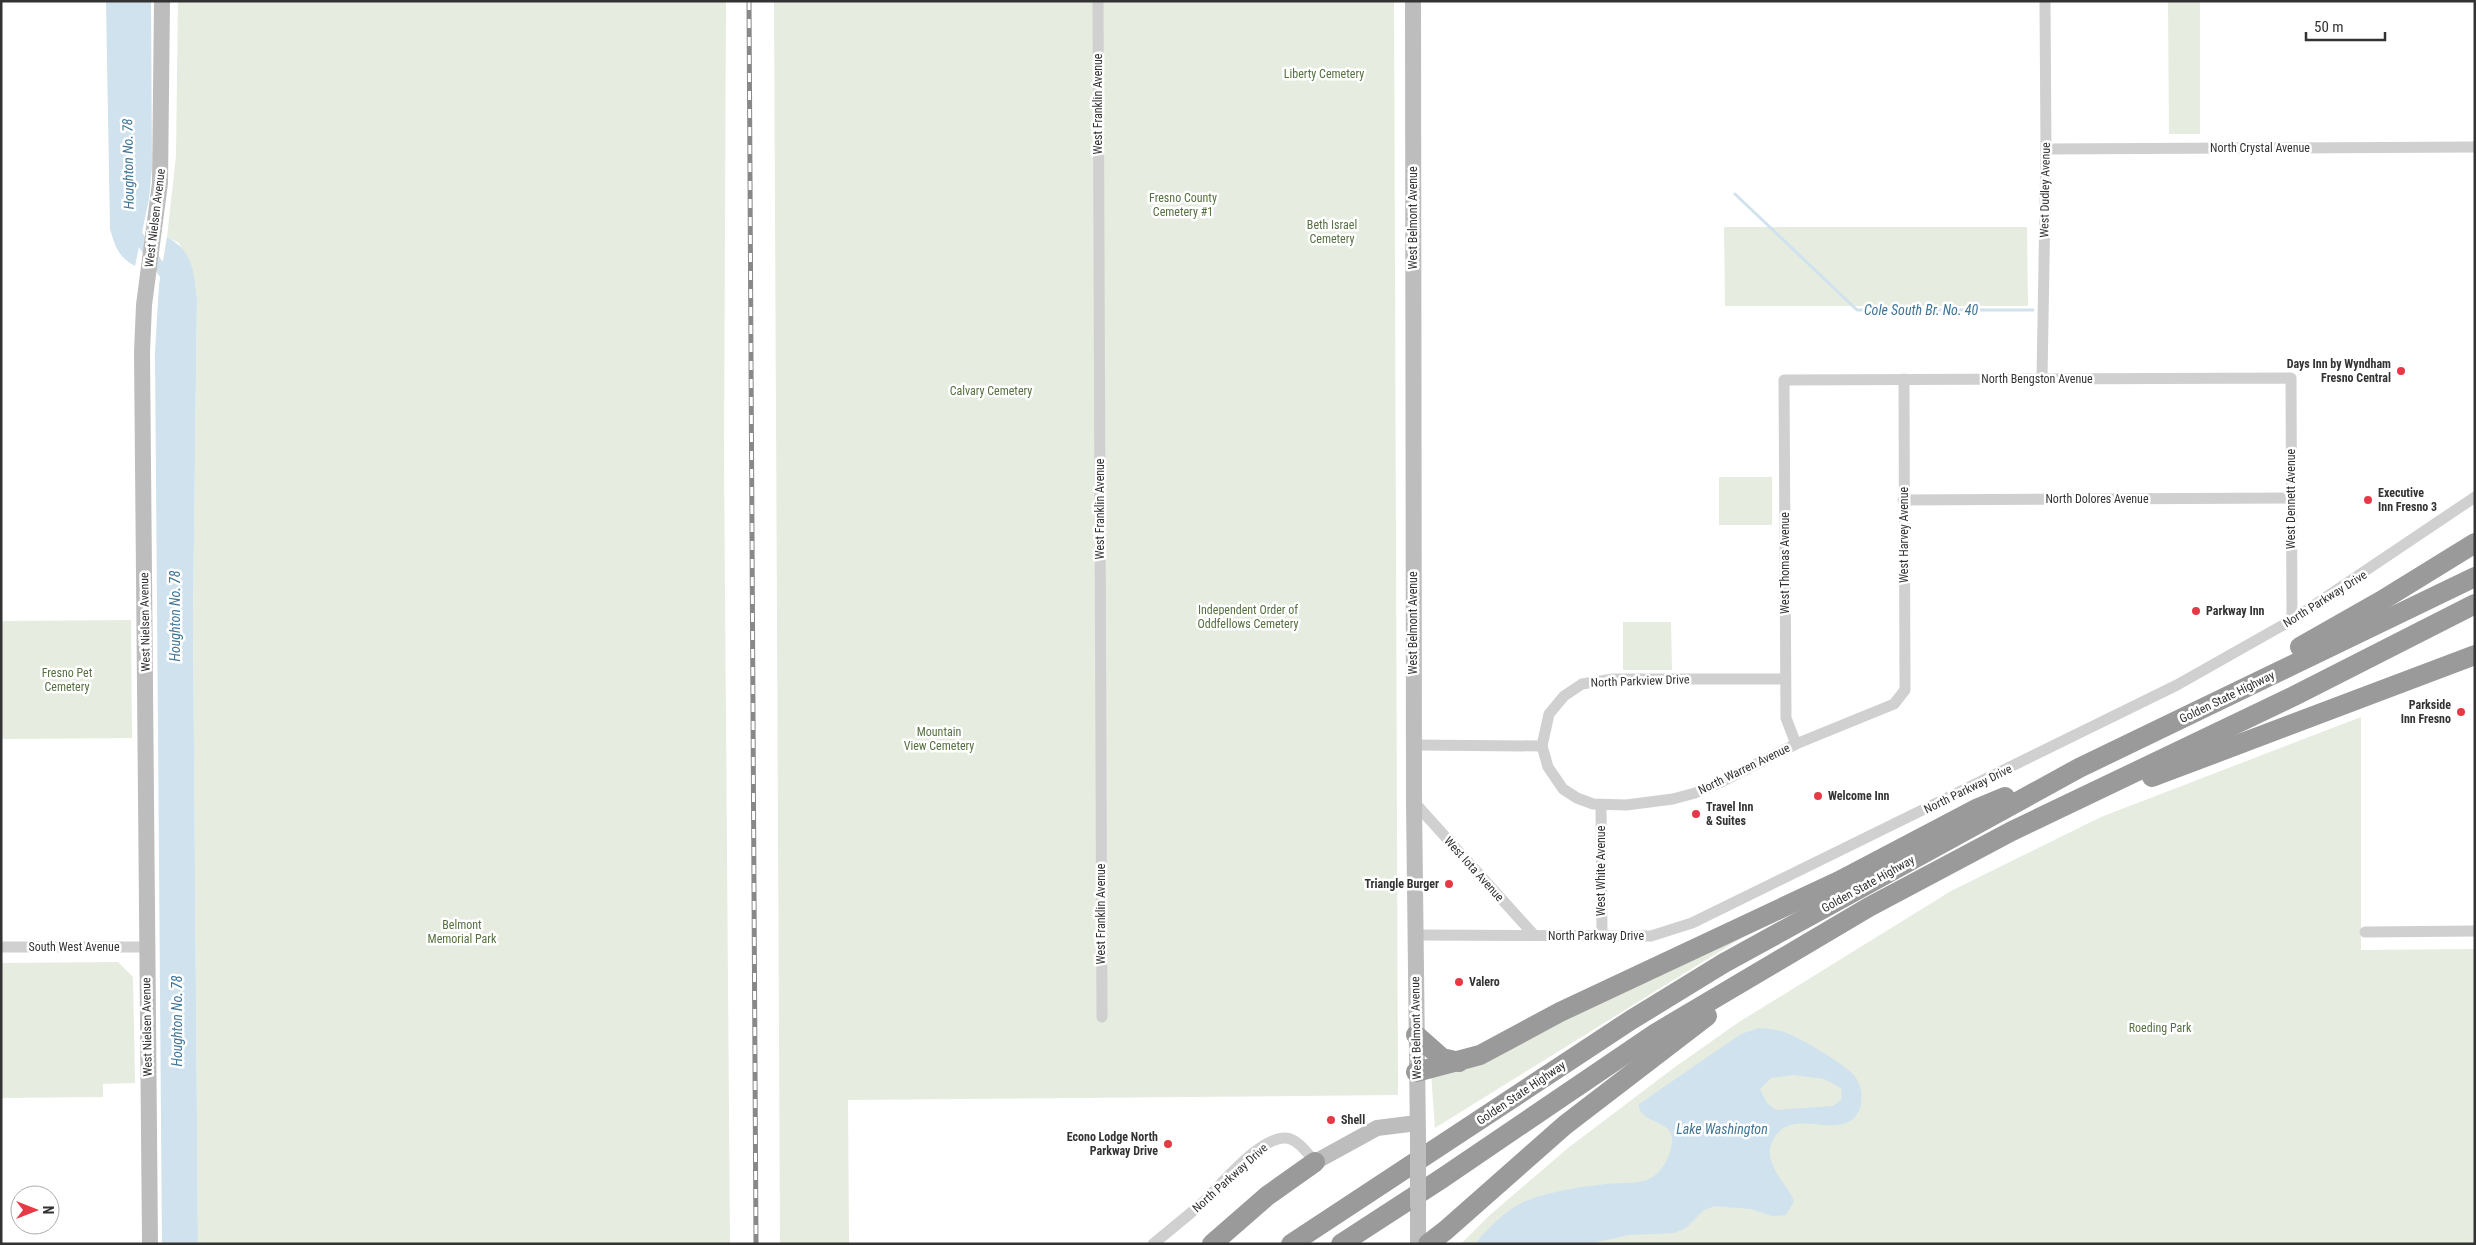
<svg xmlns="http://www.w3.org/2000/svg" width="2476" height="1245" font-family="'Roboto Condensed',sans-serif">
<rect width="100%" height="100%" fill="#fff"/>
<g fill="#e6ecdf">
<path d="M 178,1 L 726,1 L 724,460 L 730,1244 L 198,1244 L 193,620 L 197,299 L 195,282 L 179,243 L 167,237 L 176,156 Z"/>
<path d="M 774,1 L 1394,1 L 1398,1095 L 848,1100 L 849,1244 L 780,1244 Z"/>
<path d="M 2168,1 L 2200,1 L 2200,134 L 2169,134 Z"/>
<path d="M 1724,227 L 2027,227 L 2028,306 L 1725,306 Z"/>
<rect x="1719" y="477" width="53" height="48"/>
<path d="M 131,620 L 132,738 L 1,739 L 1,621 Z"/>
<path d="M 1623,622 L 1671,622 L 1672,670 L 1623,670 Z"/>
<path d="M 2361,717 L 2361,950 L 2475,949 L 2475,1244 L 1461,1244 L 1491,1214 L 1568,1148 L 1675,1067 L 1739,1022 L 1951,891 L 2101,817 Z"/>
<path d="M 1746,935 L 1435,1128 L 1431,1073 Z"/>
<path d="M 118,962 L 133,977 L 135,1083 L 103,1084 L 103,1097 L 1,1098 L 1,963 Z"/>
</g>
<g fill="#cfe2ee" fill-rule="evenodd">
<path d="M 106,1 L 151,1 L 152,168 L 149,199 L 135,266 C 118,257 115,246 110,229 Z"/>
<path d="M 167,237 C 193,251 194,272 197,299 L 193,620 L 198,1244 L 162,1244 L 155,352 L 159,285 Z"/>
<path d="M 1759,1028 C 1766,1029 1774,1029 1781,1031 C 1800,1037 1839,1061 1853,1074 C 1864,1086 1865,1108 1853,1119 C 1830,1137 1790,1107 1773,1140 C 1761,1163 1787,1183 1794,1201 L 1786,1215 L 1772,1216 L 1751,1209 L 1715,1206 L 1704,1210 L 1686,1228 L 1674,1233 L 1629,1235 L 1588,1244 L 1475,1244 C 1488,1228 1508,1208 1528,1200 C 1553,1191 1579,1187 1606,1184 C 1619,1182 1639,1185 1651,1178 C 1663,1171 1670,1156 1672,1143 C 1675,1118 1638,1125 1639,1104 L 1741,1034 ZM 1794,1075 L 1824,1079 L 1841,1088 L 1842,1099 L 1833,1106 L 1776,1110 L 1767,1103 L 1760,1089 L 1771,1078 Z"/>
</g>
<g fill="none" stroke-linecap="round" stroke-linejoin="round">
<path stroke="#cfe2ee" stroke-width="3" d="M 1735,194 L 1857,310 L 2033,310"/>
<path stroke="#cfe2ee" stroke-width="11" d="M 132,228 L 169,280"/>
<g stroke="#d0d0d0" stroke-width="11">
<path d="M 1098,1 L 1102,1017"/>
<path d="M 2046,149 L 2475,147"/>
<path d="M 2042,378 L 2046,149 L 2045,1"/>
<path d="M 1903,500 L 2291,498"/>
<path d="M 1785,679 L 1613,679 L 1582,684 L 1564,696 L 1549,714 L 1542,746 L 1548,767 L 1563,789 L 1577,798 L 1593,804 L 1626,805 L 1673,799 L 1695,793 L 1719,783 L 1796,744 L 1894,704 L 1905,690 L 1904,379"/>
<path d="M 1796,744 L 1786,718 L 1784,380 L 2291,378 L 2292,620"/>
<path d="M 1413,745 L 1542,746"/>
<path d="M 1414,802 L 1534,935"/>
<path d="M 1601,806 L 1602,936"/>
<path d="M 2365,932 L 2475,931"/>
<path d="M 1415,935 L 1651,936 L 1692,923 L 2177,685 L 2292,620 L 2475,497"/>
<path d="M 1,947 L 146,947"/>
<path d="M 1153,1244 C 1169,1231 1185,1218 1200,1205 C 1220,1187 1258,1137 1286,1138 C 1298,1139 1308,1154 1315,1162"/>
</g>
<g stroke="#bdbdbd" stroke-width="16">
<path d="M 1413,1 L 1414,802 L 1418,1139"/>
<path d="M 1315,1162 L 1377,1128 L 1417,1123"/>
<path d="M 1418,1206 L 1418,1244"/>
<path d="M 150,1244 L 142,352 L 144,305 L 160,183 L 162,1"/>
</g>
<g stroke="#9a9a9a" stroke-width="20">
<path d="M 2300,647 L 2381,601 L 2475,543"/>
<path d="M 2152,777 L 2475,655"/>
<path d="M 1416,1035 L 1442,1058 L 1459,1062"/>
<path d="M 1416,1072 L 1480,1055 L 1560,1012 L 1839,881 L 1976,809 L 2005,797"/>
<path d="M 1212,1244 L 1267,1196 L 1315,1162"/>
<path d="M 1291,1244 L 1631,1020 L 1724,963 L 2079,768 L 2475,577"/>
<path d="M 1341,1244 L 1441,1179 L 1656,1033 L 1869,907 L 2012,831 L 2294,696 L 2475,604"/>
<path d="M 1428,1244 L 1446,1230 L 1565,1125 L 1707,1016"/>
</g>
<g stroke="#888" stroke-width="5">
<path id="rail" d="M 749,1 L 756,1244"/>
</g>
<use href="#rail" stroke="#fff" stroke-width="3" stroke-dasharray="9" stroke-linecap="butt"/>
<path stroke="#bdbdbd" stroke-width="16" d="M 1418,1139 L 1418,1206"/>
</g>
<g fill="#e63946" stroke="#fff" stroke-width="2">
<circle cx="2401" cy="371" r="5"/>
<circle cx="2368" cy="500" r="5"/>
<circle cx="2196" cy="611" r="5"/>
<circle cx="2461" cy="712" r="5"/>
<circle cx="1818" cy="796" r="5"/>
<circle cx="1696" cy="814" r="5"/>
<circle cx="1449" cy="884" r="5"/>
<circle cx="1459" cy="982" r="5"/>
<circle cx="1331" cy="1120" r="5"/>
<circle cx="1168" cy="1144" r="5"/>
</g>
<g text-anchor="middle" stroke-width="5" stroke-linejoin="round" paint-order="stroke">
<g font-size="12" fill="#56703f" stroke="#fff">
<text x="1324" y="78">Liberty Cemetery</text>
<text x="1183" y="202">Fresno County<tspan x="1183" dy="14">Cemetery #1</tspan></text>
<text x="1332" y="229">Beth Israel<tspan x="1332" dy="14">Cemetery</tspan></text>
<text x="991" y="395">Calvary Cemetery</text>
<text x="1248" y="614">Independent Order of<tspan x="1248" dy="14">Oddfellows Cemetery</tspan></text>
<text x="67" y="677">Fresno Pet<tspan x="67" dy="14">Cemetery</tspan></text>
<text x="939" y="736">Mountain<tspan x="939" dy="14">View Cemetery</tspan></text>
<text x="462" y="929">Belmont<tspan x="462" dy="14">Memorial Park</tspan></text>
<text x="2160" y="1032">Roeding Park</text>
</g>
<g font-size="12" fill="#333" stroke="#fff">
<text transform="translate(1098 104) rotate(-90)" y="4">West Franklin Avenue</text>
<text x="2260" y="152">North Crystal Avenue</text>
<text transform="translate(2045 190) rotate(-89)" y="4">West Dudley Avenue</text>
<text transform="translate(155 218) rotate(-83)" y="4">West Nielsen Avenue</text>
<text transform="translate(1413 218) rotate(-90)" y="4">West Belmont Avenue</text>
<text x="2037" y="383">North Bengston Avenue</text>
<text x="2097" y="503">North Dolores Avenue</text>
<text transform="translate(2291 499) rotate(-90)" y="4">West Dennett Avenue</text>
<text transform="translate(1100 509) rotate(-90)" y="4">West Franklin Avenue</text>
<text transform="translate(1904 535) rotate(-90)" y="4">West Harvey Avenue</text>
<text transform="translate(1785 563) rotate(-90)" y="4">West Thomas Avenue</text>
<text transform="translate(2325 599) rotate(-32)" y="4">North Parkway Drive</text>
<text transform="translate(145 622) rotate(-91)" y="4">West Nielsen Avenue</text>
<text transform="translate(1413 623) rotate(-90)" y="4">West Belmont Avenue</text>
<text transform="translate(1640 681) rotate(-2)" y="4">North Parkview Drive</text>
<text transform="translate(2227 697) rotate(-26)" y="4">Golden State Highway</text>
<text transform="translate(1744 769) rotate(-26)" y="4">North Warren Avenue</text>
<text transform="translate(1968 789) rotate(-26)" y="4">North Parkway Drive</text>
<text transform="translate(1474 869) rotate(48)" y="4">West Iota Avenue</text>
<text transform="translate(1601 871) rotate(-90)" y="4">West White Avenue</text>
<text transform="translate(1868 884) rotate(-29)" y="4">Golden State Highway</text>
<text transform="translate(1101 914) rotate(-90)" y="4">West Franklin Avenue</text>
<text x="1596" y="940">North Parkway Drive</text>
<text x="74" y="951">South West Avenue</text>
<text transform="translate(147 1027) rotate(-91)" y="4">West Nielsen Avenue</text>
<text transform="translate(1416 1028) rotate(-91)" y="4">West Belmont Avenue</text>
<text transform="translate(1521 1093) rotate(-34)" y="4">Golden State Highway</text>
<text transform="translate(1230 1178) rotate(-42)" y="4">North Parkway Drive</text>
</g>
<g font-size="12" font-weight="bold" fill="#333" stroke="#fff" text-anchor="start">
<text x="2391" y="368" text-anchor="end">Days Inn by Wyndham<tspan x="2391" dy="14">Fresno Central</tspan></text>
<text x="2378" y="497">Executive<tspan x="2378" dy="14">Inn Fresno 3</tspan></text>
<text x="2206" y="615">Parkway Inn</text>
<text x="2451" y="709" text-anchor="end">Parkside<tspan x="2451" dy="14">Inn Fresno</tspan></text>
<text x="1828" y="800">Welcome Inn</text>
<text x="1706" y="811">Travel Inn<tspan x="1706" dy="14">&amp; Suites</tspan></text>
<text x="1439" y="888" text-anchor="end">Triangle Burger</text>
<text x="1469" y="986">Valero</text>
<text x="1341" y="1124">Shell</text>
<text x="1158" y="1141" text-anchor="end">Econo Lodge North<tspan x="1158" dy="14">Parkway Drive</tspan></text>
</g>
<g font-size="14" font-style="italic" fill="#3f7597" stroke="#fff">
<text transform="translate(128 164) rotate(-91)" y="5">Houghton No. 78</text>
<text x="1921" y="315">Cole South Br. No. 40</text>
<text transform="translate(175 616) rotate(-90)" y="5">Houghton No. 78</text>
<text transform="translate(177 1021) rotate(-90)" y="5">Houghton No. 78</text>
<text x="1722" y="1134">Lake Washington</text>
</g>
</g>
<rect width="2476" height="1245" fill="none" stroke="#333333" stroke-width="5"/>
<g transform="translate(35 1210) rotate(90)"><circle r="24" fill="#ffffff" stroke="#adadad"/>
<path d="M0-4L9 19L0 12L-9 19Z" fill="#e63946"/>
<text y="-8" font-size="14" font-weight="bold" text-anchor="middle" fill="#333333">N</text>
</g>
<path d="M2306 32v8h79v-8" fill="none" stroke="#333333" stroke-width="2.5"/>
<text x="2314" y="32" font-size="15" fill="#333333" stroke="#ffffff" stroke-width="4" paint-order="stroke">50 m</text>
</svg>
